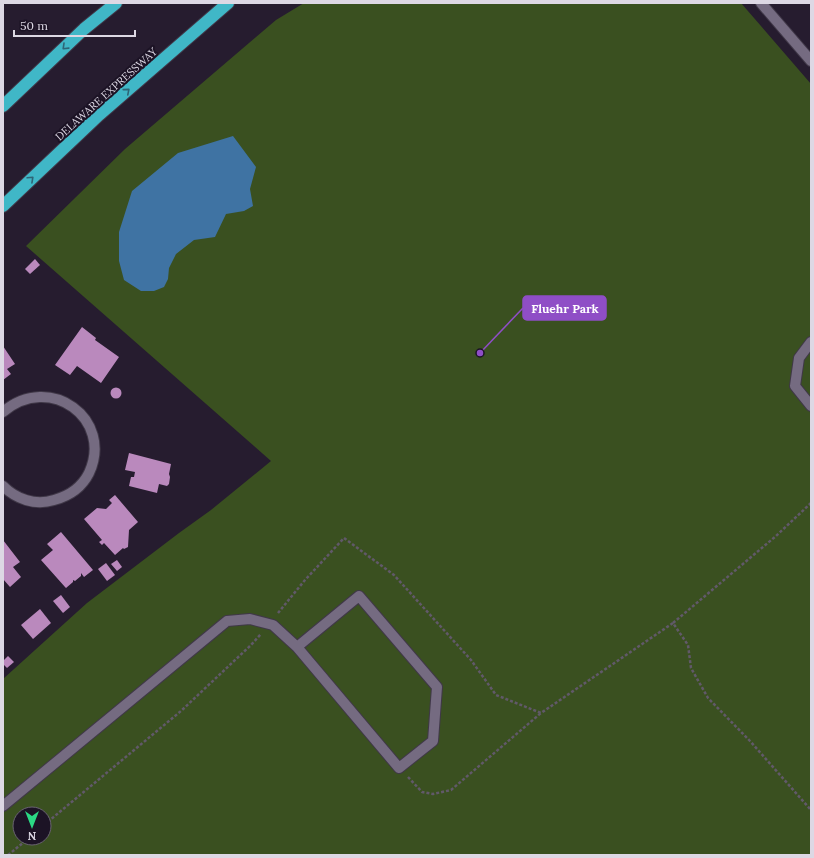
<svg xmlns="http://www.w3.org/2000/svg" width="814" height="858" font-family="Lora,serif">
<rect width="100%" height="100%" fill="#261c2f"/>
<path fill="#3a5020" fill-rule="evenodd" d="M 304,3 L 741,3 L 811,84 L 811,855 L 3,855 L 3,679 L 87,603 L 179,533 L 211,510 L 271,461 L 26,246 L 125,149 L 276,20 ZM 20,814 L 44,814 L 44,838 L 20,838 Z"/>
<path fill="#3f73a3" d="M 233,136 L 256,167 L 250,189 L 253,206 L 244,211 L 226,214 L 215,237 L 194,240 L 176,254 L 169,268 L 168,279 L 164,287 L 154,291 L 141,291 L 124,280 L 119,261 L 119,232 L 132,191 L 178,153 Z"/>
<g fill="#ba89bd">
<path d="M 35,259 L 40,265 L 30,274 L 25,269 Z"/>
<path d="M 82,327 L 96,338 L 95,340 L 119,357 L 101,383 L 77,366 L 70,375 L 55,365 Z"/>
<path d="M 3,346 L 15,364 L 7,369 L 11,374 L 3,380 Z"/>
<circle cx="116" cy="393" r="5.5"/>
<path d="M 129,453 L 171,464 L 169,474 L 170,477 L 169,484 L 167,486 L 159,484 L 157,493 L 129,486 L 131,477 L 134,477 L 135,472 L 125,470 Z"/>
<path d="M 115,495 L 138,522 L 129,530 L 128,547 L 124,549 L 123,548 L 115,555 L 104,543 L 102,545 L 99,542 L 102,540 L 84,519 L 97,508 L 106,509 L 112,503 L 109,500 Z"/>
<path d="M 61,532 L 93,570 L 84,577 L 81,573 L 81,576 L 75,581 L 73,580 L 73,582 L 66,588 L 65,587 L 41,560 L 53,550 L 47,544 Z"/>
<path d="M 3,540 L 20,562 L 13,567 L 21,577 L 10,587 L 3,579 Z"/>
<path d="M 117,560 L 122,567 L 117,571 L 111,564 Z"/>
<path d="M 106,563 L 115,575 L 107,581 L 98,569 Z"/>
<path d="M 61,595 L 70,607 L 63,613 L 53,601 Z"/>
<path d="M 40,609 L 51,623 L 33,639 L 21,625 Z"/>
<path d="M 8,656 L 14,662 L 7,668 L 3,664 L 3,661 Z"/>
</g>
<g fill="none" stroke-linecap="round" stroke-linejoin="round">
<g stroke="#403848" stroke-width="12">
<g id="minor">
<path d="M 761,3 L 811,61"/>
<path d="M 811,342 L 799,358 L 795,386 L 811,406"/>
<path d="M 3,412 C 50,372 114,419 89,473 C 82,487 69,496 54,500 C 35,506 16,499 3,486"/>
<path d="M 3,806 L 227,621 L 250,619 L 273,625 L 297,647 L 399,768 L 433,741 L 437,687 L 359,596 L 297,647"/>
</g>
</g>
<g stroke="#403848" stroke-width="14">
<g id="highway">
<path d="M 3,106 L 84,29 L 116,3"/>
<path d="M 3,206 L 99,115 L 228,3"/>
</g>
</g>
<g stroke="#615969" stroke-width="2.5" stroke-dasharray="3 2" stroke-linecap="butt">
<path d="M 278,613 L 305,580 L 344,538 L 394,575 L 471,660 L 496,695 L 541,713 L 673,623 L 688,645 L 691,668 L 708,698 L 750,741 L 811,810"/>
<path d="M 673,623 L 776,536 L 811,503"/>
<path d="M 408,777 L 422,792 L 433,794 L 451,790 L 541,713"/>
<path d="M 44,825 L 181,711 L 251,645 L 261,634"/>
<path d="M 8,855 L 29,838"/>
</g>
<use href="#minor" stroke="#756b81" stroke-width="10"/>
<use href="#highway" stroke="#40b7c7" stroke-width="12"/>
</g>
<defs><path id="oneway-chevron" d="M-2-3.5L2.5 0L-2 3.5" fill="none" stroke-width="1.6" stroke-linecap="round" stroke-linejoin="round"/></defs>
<g stroke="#2e6576">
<use href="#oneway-chevron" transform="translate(65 47) rotate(136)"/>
<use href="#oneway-chevron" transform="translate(127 91) rotate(-41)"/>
<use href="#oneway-chevron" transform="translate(31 179) rotate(-43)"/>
</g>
<g text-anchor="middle" stroke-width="4" stroke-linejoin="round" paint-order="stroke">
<g font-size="11" fill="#ddd8e4" stroke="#1c1325">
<text transform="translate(106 94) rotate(-42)" y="4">DELAWARE EXPRESSWAY</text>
</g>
</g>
<path fill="none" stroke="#8f4ec6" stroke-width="1.5" d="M480 353L523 308"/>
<circle fill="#8f4ec6" stroke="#1c1325" stroke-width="1.5" cx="480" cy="353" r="4"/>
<rect fill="#8f4ec6" stroke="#8f4ec6" stroke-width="1.5" x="523" y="296" width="83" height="24" rx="4"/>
<g font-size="12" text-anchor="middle" font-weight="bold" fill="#fff">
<text x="565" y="313">Fluehr Park</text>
</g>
<rect width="814" height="858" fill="none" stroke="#ddd8e4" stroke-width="8"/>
<g transform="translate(32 826) rotate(180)"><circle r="19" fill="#1c1325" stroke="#696271"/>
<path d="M0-3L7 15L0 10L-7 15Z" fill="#2bd884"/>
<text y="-6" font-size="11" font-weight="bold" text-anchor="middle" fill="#ddd8e4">N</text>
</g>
<path d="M14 30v6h121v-6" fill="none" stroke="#ddd8e4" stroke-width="2"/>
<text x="20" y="30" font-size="12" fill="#ddd8e4" stroke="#1c1325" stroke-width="3" paint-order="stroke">50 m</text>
</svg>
